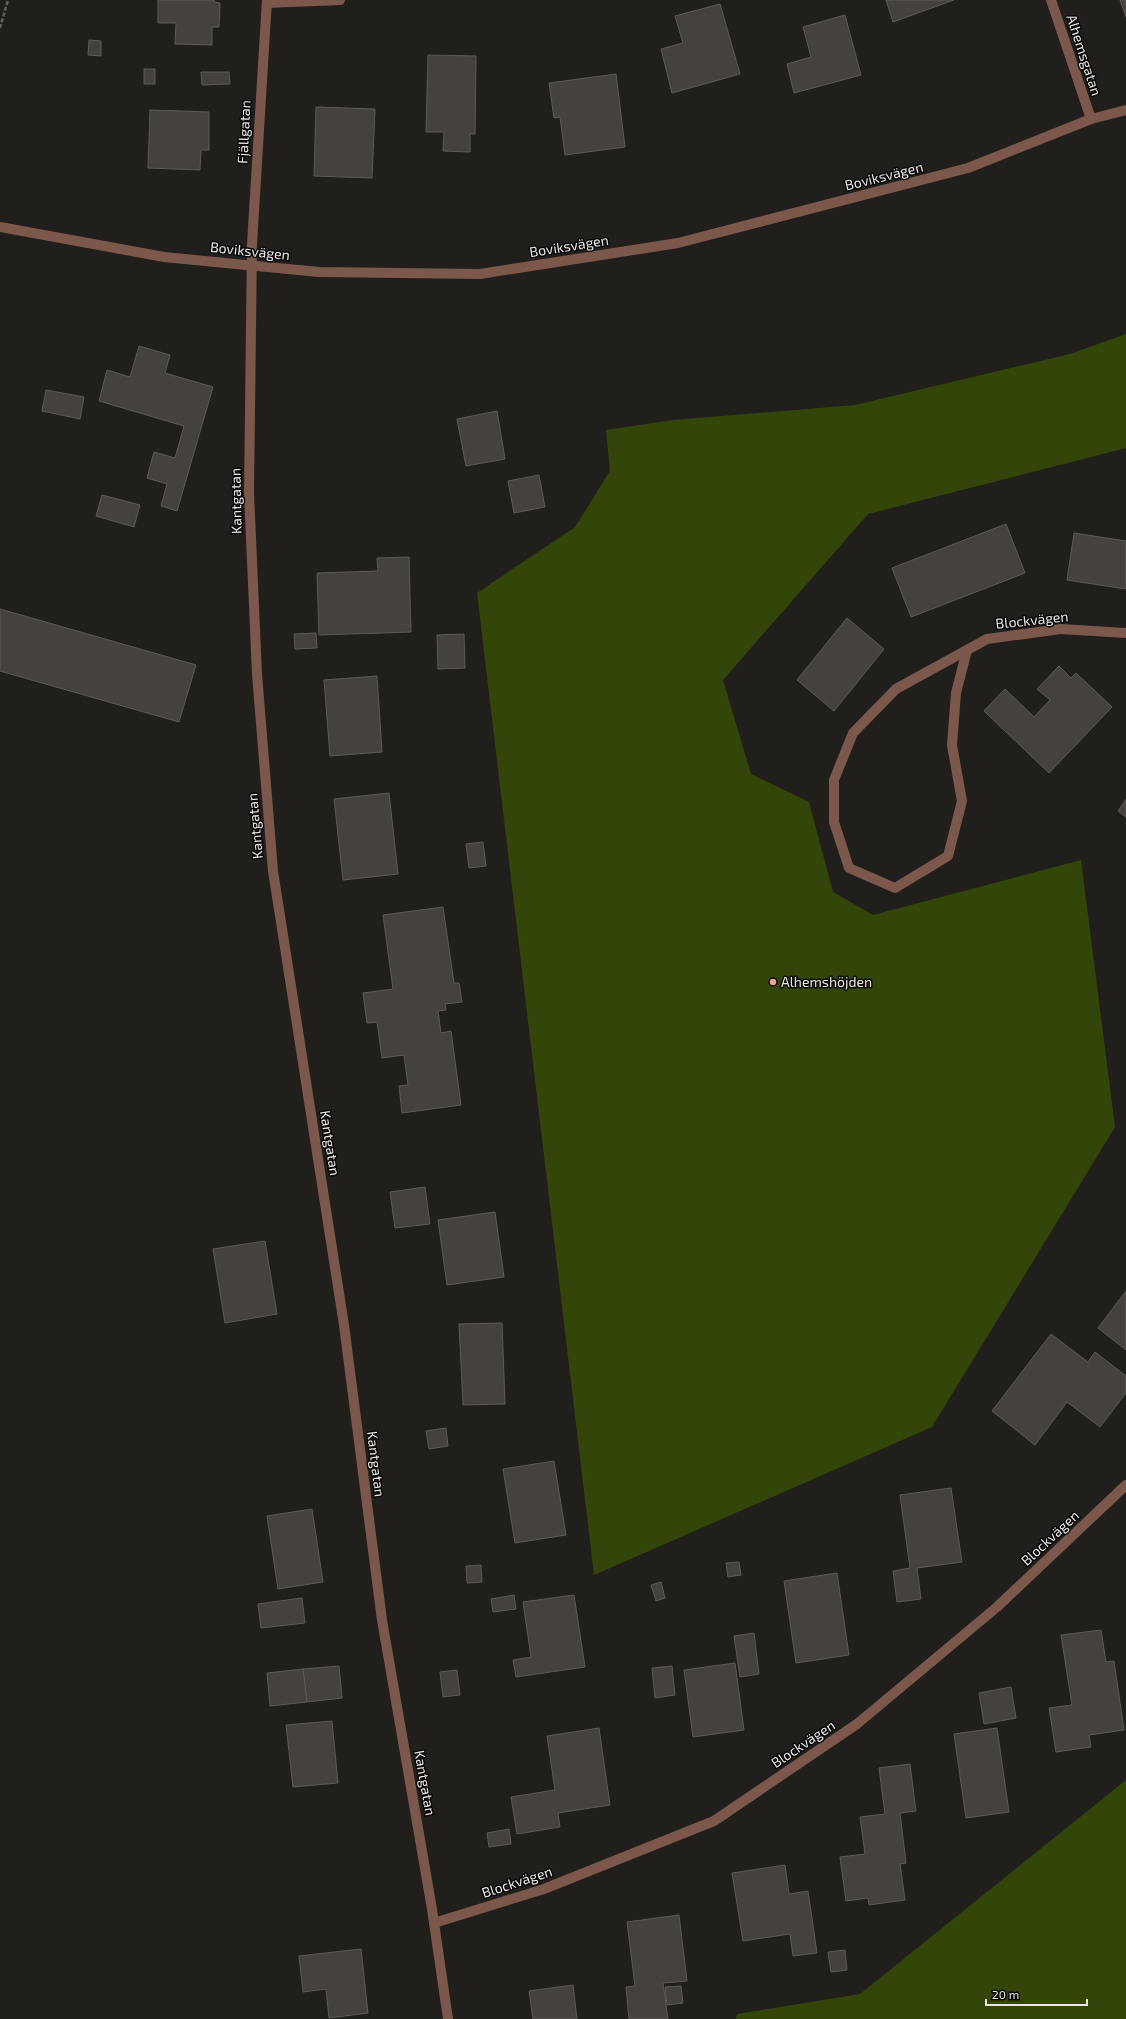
<svg xmlns="http://www.w3.org/2000/svg" width="1126" height="2019" font-family="'Exo 2',sans-serif">
<rect width="100%" height="100%" fill="#211f1c"/>
<g fill="#34450a">
<path d="M 1126,334 L 1126,448 L 868,514 L 723,680 L 751,774 L 809,802 L 833,892 L 873,915 L 1081,860 L 1115,1127 L 932,1427 L 594,1575 L 477,593 L 575,527 L 610,471 L 606,430 L 673,420 L 855,405 L 1070,354 Z"/>
<path d="M 1126,1780 L 1126,2019 L 736,2019 L 737,2014 L 860,1994 Z"/>
</g>
<g fill="#45413e" stroke="#5f5a58">
<path d="M 158,0 L 214,0 L 214,2 L 220,3 L 219,27 L 212,27 L 212,45 L 175,44 L 176,23 L 158,23 Z"/>
<path d="M 886,0 L 954,0 L 893,22 Z"/>
<path d="M 1120,0 L 1126,0 L 1126,17 Z"/>
<path d="M 720,4 L 740,74 L 672,93 L 661,49 L 683,43 L 675,16 Z"/>
<path d="M 845,15 L 861,75 L 794,93 L 787,64 L 811,57 L 803,27 Z"/>
<path d="M 89,40 L 101,41 L 101,56 L 88,55 Z"/>
<path d="M 428,55 L 476,56 L 475,134 L 470,134 L 470,152 L 443,151 L 444,132 L 426,132 Z"/>
<rect x="144" y="69" width="11" height="15"/>
<path d="M 201,72 L 229,72 L 230,84 L 202,85 Z"/>
<path d="M 616,74 L 625,147 L 565,155 L 560,117 L 554,118 L 549,83 Z"/>
<path d="M 316,107 L 375,109 L 372,178 L 314,176 Z"/>
<path d="M 150,110 L 209,112 L 209,150 L 201,150 L 200,170 L 148,168 Z"/>
<path d="M 139,346 L 170,355 L 165,373 L 213,387 L 177,511 L 161,506 L 167,484 L 147,478 L 154,452 L 175,458 L 184,426 L 99,401 L 107,370 L 130,377 Z"/>
<path d="M 46,390 L 84,397 L 80,419 L 42,411 Z"/>
<path d="M 497,411 L 505,459 L 466,466 L 457,419 Z"/>
<path d="M 539,475 L 545,507 L 514,513 L 508,481 Z"/>
<path d="M 102,495 L 140,505 L 134,527 L 96,516 Z"/>
<path d="M 1006,524 L 1025,573 L 911,617 L 892,568 Z"/>
<path d="M 1074,533 L 1126,541 L 1126,589 L 1067,580 Z"/>
<path d="M 409,557 L 411,632 L 319,635 L 317,573 L 378,571 L 377,558 Z"/>
<path d="M 0,609 L 196,665 L 179,722 L 0,671 Z"/>
<path d="M 847,618 L 884,649 L 834,711 L 797,680 Z"/>
<path d="M 316,633 L 317,648 L 295,649 L 294,634 Z"/>
<path d="M 464,634 L 465,668 L 438,669 L 437,635 Z"/>
<path d="M 1059,666 L 1071,678 L 1076,673 L 1112,707 L 1049,773 L 984,711 L 1005,689 L 1034,717 L 1050,700 L 1037,689 Z"/>
<path d="M 377,676 L 382,752 L 330,756 L 324,680 Z"/>
<path d="M 389,793 L 398,874 L 343,880 L 334,799 Z"/>
<path d="M 1126,799 L 1126,817 L 1118,811 Z"/>
<path d="M 483,842 L 486,866 L 469,868 L 466,844 Z"/>
<path d="M 443,907 L 454,983 L 459,983 L 462,1002 L 445,1004 L 446,1010 L 438,1011 L 441,1033 L 451,1031 L 461,1105 L 402,1113 L 399,1086 L 408,1085 L 404,1055 L 382,1058 L 377,1022 L 367,1023 L 363,993 L 393,989 L 383,915 Z"/>
<path d="M 425,1187 L 430,1224 L 395,1228 L 390,1192 Z"/>
<path d="M 495,1212 L 504,1277 L 447,1285 L 438,1220 Z"/>
<path d="M 265,1241 L 277,1314 L 225,1323 L 213,1249 Z"/>
<path d="M 1126,1291 L 1126,1350 L 1098,1328 Z"/>
<path d="M 502,1323 L 505,1404 L 463,1405 L 459,1324 Z"/>
<path d="M 1051,1334 L 1088,1362 L 1095,1352 L 1126,1376 L 1126,1393 L 1100,1427 L 1067,1402 L 1035,1445 L 992,1411 Z"/>
<path d="M 446,1428 L 448,1446 L 429,1449 L 426,1431 Z"/>
<path d="M 554,1461 L 566,1535 L 515,1543 L 503,1469 Z"/>
<path d="M 951,1488 L 962,1562 L 917,1568 L 921,1599 L 897,1602 L 893,1571 L 910,1568 L 900,1495 Z"/>
<path d="M 312,1509 L 323,1582 L 278,1589 L 267,1516 Z"/>
<path d="M 739,1562 L 741,1575 L 728,1577 L 726,1563 Z"/>
<path d="M 481,1565 L 482,1582 L 467,1583 L 466,1566 Z"/>
<path d="M 837,1573 L 849,1655 L 796,1663 L 784,1581 Z"/>
<path d="M 661,1582 L 665,1598 L 656,1601 L 651,1585 Z"/>
<path d="M 514,1595 L 516,1609 L 493,1612 L 491,1599 Z"/>
<path d="M 574,1595 L 585,1667 L 516,1677 L 513,1660 L 531,1657 L 523,1602 Z"/>
<path d="M 302,1598 L 305,1623 L 261,1628 L 258,1604 Z"/>
<path d="M 1101,1630 L 1106,1662 L 1114,1661 L 1124,1730 L 1089,1735 L 1091,1747 L 1056,1752 L 1049,1708 L 1072,1705 L 1061,1635 Z"/>
<path d="M 754,1633 L 759,1674 L 740,1677 L 734,1636 Z"/>
<path d="M 735,1663 L 744,1730 L 693,1737 L 684,1670 Z"/>
<path d="M 339,1666 L 342,1698 L 307,1702 L 303,1669 Z"/>
<path d="M 672,1666 L 675,1695 L 655,1698 L 652,1668 Z"/>
<path d="M 303,1669 L 307,1702 L 270,1706 L 267,1673 Z"/>
<path d="M 457,1670 L 460,1695 L 443,1697 L 440,1672 Z"/>
<path d="M 1011,1687 L 1016,1718 L 984,1724 L 979,1693 Z"/>
<path d="M 332,1721 L 338,1783 L 293,1787 L 286,1725 Z"/>
<path d="M 599,1728 L 610,1805 L 558,1813 L 560,1827 L 517,1834 L 511,1797 L 555,1790 L 547,1736 Z"/>
<path d="M 997,1728 L 1009,1812 L 966,1818 L 954,1734 Z"/>
<path d="M 910,1764 L 916,1811 L 900,1813 L 906,1863 L 900,1864 L 905,1900 L 869,1905 L 868,1898 L 846,1901 L 840,1857 L 865,1854 L 860,1817 L 885,1814 L 879,1768 Z"/>
<path d="M 509,1829 L 511,1844 L 489,1847 L 487,1833 Z"/>
<path d="M 785,1865 L 789,1894 L 808,1891 L 817,1953 L 793,1956 L 790,1934 L 743,1941 L 732,1873 Z"/>
<path d="M 679,1915 L 687,1981 L 663,1983 L 668,2019 L 629,2019 L 626,1987 L 635,1986 L 627,1922 Z"/>
<path d="M 361,1949 L 368,2013 L 329,2018 L 326,1989 L 303,1992 L 299,1956 Z"/>
<path d="M 845,1950 L 847,1970 L 831,1972 L 828,1952 Z"/>
<path d="M 573,1985 L 577,2019 L 533,2019 L 529,1991 Z"/>
<path d="M 681,1986 L 683,2003 L 667,2005 L 665,1987 Z"/>
</g>
<g fill="none" stroke-linecap="round" stroke-linejoin="round">
<path stroke="#64625f" stroke-width="2.5" stroke-dasharray="4 2" stroke-linecap="butt" d="M 0,28 L 8,0"/>
<g stroke="#7c574b" stroke-width="10">
<path d="M 267,0 L 252,244 L 249,493 L 257,674 L 273,871 L 344,1325 L 382,1620 L 432,1909 L 448,2019"/>
<path d="M 1051,0 L 1091,119"/>
<path d="M 267,3 L 340,0"/>
<path d="M 0,227 L 164,257 L 319,272 L 480,274 L 678,243 L 968,168 L 1091,119 L 1126,110"/>
<path d="M 967,650 L 956,693 L 952,745 L 962,801 L 948,856 L 895,888 L 849,868 L 834,822 L 834,780 L 853,733 L 896,689 L 987,639 L 1061,629 L 1126,633"/>
<path d="M 434,1923 L 544,1889 L 714,1821 L 857,1724 L 997,1607 L 1126,1485"/>
</g>
</g>
<circle fill="#f59d8e" stroke="#0a0908" stroke-width="1.5" cx="773" cy="982" r="4"/>
<g text-anchor="middle" stroke-width="3" stroke-linejoin="round" paint-order="stroke">
<g font-size="14" fill="#eae8e6" stroke="#0a0908">
<text transform="translate(1084 55) rotate(72)" y="5">Alhemsgatan</text>
<text transform="translate(244 132) rotate(-87)" y="5">Fjällgatan</text>
<text transform="translate(884 176) rotate(-14)" y="5">Boviksvägen</text>
<text transform="translate(569 246) rotate(-9)" y="5">Boviksvägen</text>
<text transform="translate(250 251) rotate(6)" y="5">Boviksvägen</text>
<text transform="translate(236 501) rotate(-91)" y="5">Kantgatan</text>
<text transform="translate(1032 620) rotate(-6)" y="5">Blockvägen</text>
<text transform="translate(255 826) rotate(-95)" y="5">Kantgatan</text>
<text transform="translate(330 1143) rotate(81)" y="5">Kantgatan</text>
<text transform="translate(376 1464) rotate(83)" y="5">Kantgatan</text>
<text transform="translate(1050 1538) rotate(-43)" y="5">Blockvägen</text>
<text transform="translate(803 1744) rotate(-34)" y="5">Blockvägen</text>
<text transform="translate(425 1783) rotate(80)" y="5">Kantgatan</text>
<text transform="translate(517 1882) rotate(-18)" y="5">Blockvägen</text>
</g>
<g font-size="14" fill="#eae8e6" stroke="#0a0908" text-anchor="start">
<text x="781" y="987">Alhemshöjden</text>
</g>
</g>
<path d="M986 1999v6h101v-6" fill="none" stroke="#eae8e6" stroke-width="2"/>
<text x="992" y="1999" font-size="12" fill="#eae8e6" stroke="#0a0908" stroke-width="3" paint-order="stroke">20 m</text>
</svg>
